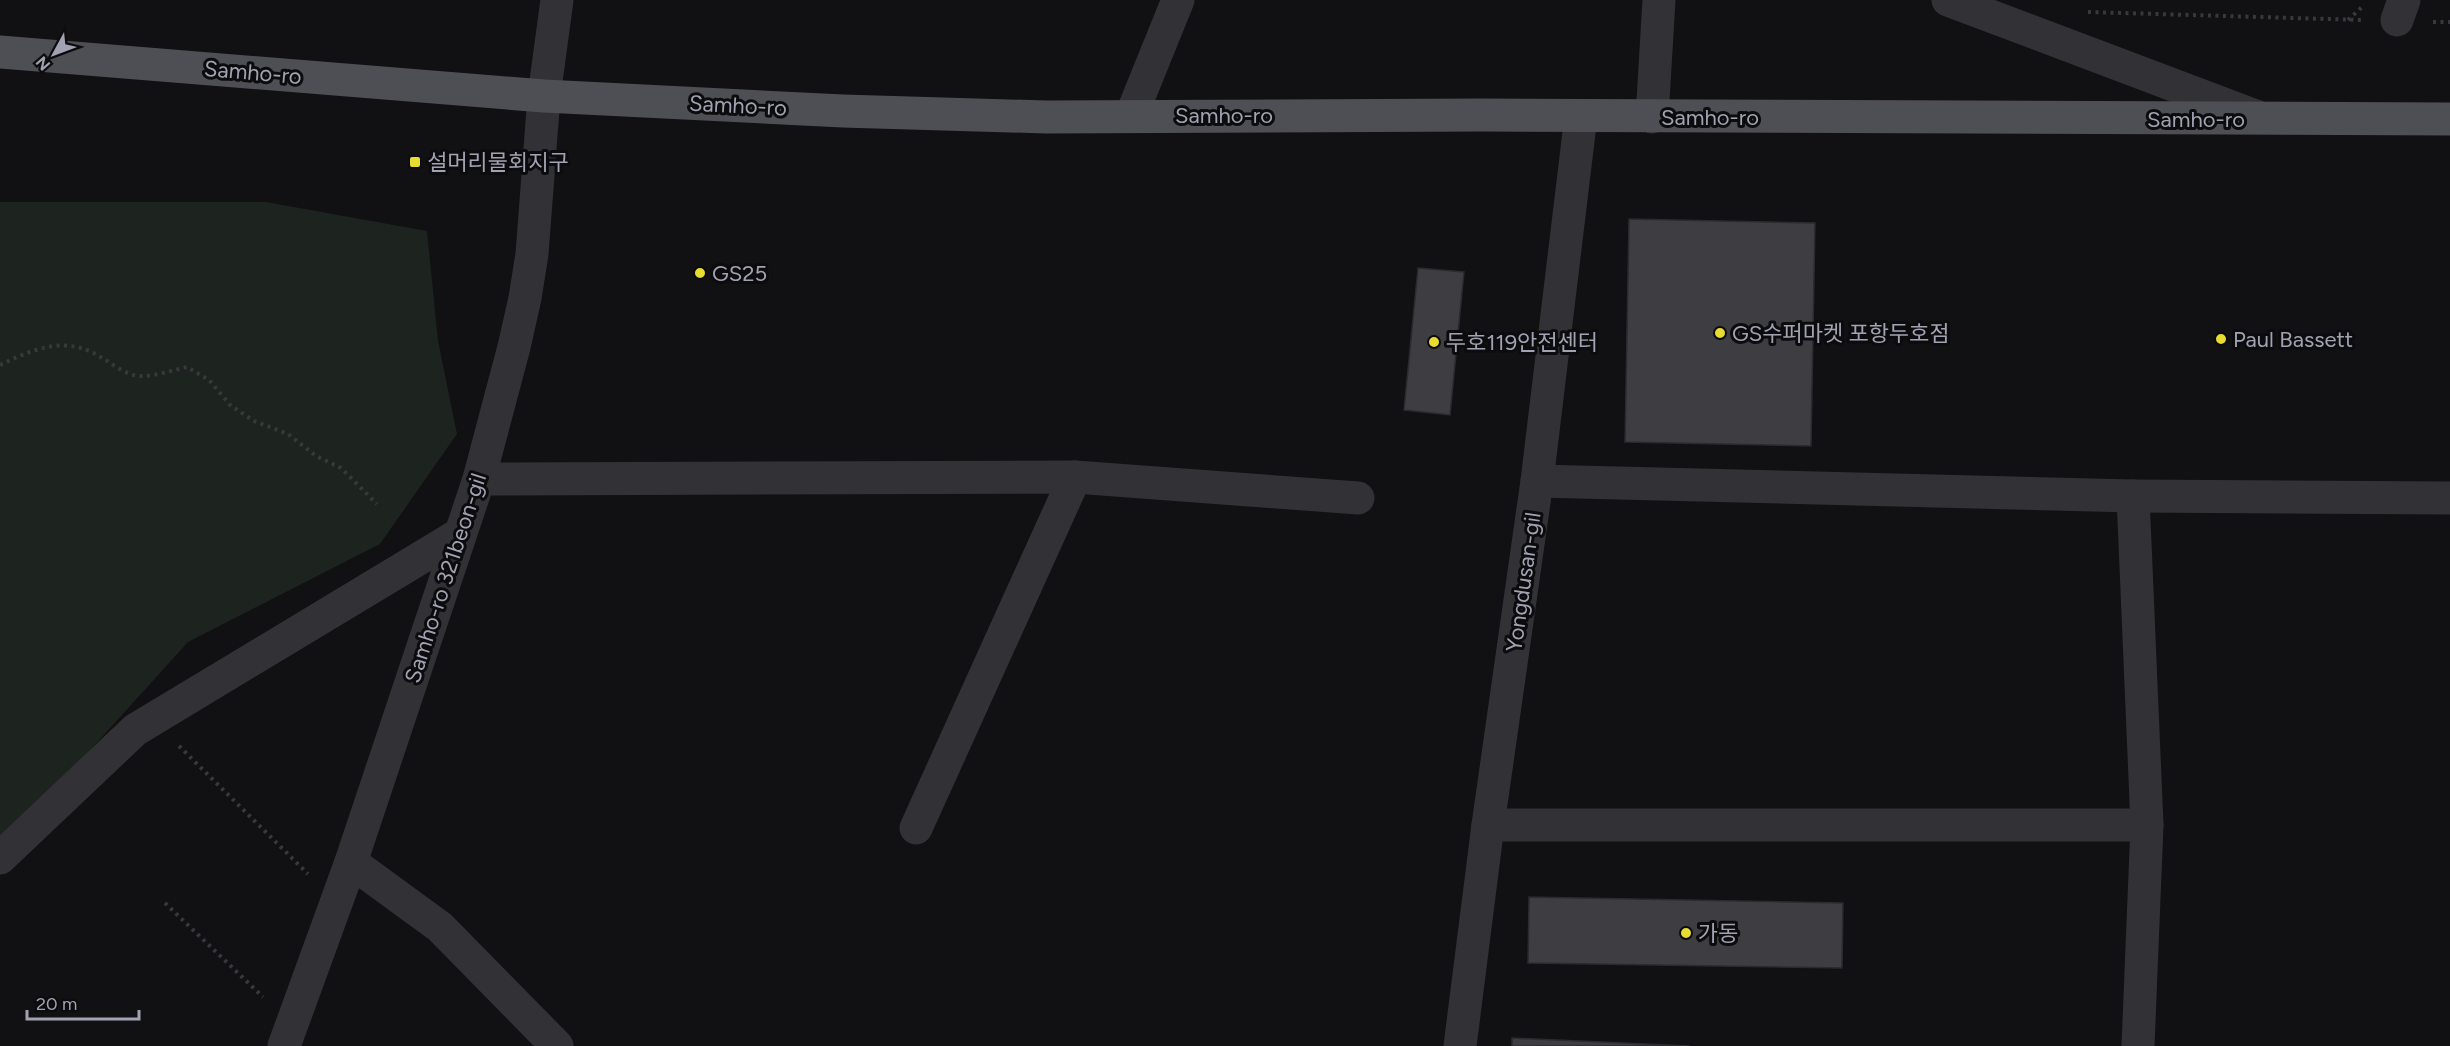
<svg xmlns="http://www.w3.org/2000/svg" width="2450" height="1046" font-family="Figtree,'Noto Sans KR',sans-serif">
<rect width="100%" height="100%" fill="#111012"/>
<path fill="#1d241f" d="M 0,202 L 266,202 L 427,231 L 438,341 L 457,434 L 380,544 L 188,642 L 17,831 L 0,835 Z"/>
<g fill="#3d3d42" stroke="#2b2a2e" stroke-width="1.5">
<path d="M 1629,219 L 1815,223 L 1811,446 L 1625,442 Z"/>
<path d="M 1418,268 L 1464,272 L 1450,415 L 1404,410 Z"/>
<path d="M 1529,897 L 1843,903 L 1842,968 L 1528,963 Z"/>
<path d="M 1512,1038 L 1690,1046 L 1512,1046 Z"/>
</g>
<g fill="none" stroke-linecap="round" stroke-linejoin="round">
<g stroke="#38383d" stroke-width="4" stroke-dasharray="3 4.5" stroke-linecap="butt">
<path d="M 2088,12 L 2362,20"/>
<path d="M 2348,20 L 2362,7"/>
<path d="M 2433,22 L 2450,22"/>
<path d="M 0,365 C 37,347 68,335 104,359 C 115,366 128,376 141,376 C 156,376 173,370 187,367 L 209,380 L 230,405 L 254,421 L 288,434 L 316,456 L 341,468 L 377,504"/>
<path d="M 179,746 L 308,874"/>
<path d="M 165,903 L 263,997"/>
</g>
<g stroke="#323236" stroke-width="33">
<path d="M 1948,0 L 2258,117"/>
<path d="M 2397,20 L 2404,0"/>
<path d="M 1131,116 L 1178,0"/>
<path d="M 1652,117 L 1659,0"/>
<path d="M 479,479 L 1075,477 L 1358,498"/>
<path d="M 1537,481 L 2133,496 L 2450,498"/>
<path d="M 2133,496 L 2147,825 L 2138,1046"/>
<path d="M 1488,825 L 2147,825"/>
<path d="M 916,828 L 1075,477"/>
<path d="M 0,858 L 135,730 L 460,534"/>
<path d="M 351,862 L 440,927 L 557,1046"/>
<path d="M 284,1046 L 351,862 L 479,479 L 514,347 L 525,298 L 532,254 L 544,96 L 557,0"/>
<path d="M 1460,1046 L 1488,825 L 1537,481 L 1581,116"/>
</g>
<path stroke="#4e4e55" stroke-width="33" d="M 0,52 L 544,96 L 843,111 L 1046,117 L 1483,115 L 2450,119"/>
</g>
<g fill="#e8db32" stroke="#0c0b0d" stroke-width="2">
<rect x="409" y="156" width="12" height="12" rx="3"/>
<circle cx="700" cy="273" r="6"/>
<circle cx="1720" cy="333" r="6"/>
<circle cx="2221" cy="339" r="6"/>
<circle cx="1434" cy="342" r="6"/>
<circle cx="1686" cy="933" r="6"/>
</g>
<g text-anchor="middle" stroke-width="6" stroke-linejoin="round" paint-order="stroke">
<g font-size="22" fill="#a2a3b2" stroke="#0c0b0d">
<text transform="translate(253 72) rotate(5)" y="8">Samho-ro</text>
<text transform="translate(738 105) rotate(3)" y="8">Samho-ro</text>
<text x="1224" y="123">Samho-ro</text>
<text x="1710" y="125">Samho-ro</text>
<text x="2196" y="127">Samho-ro</text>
<text transform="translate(445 578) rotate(-72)" y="8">Samho-ro 321beon-gil</text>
<text transform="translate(1523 582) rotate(-82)" y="8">Yongdusan-gil</text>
</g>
<g font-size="22" fill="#a2a3b2" stroke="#0c0b0d" text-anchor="start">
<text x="427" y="170">설머리물회지구</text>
<text x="712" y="281">GS25</text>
<text x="1732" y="341">GS수퍼마켓 포항두호점</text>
<text x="2233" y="347">Paul Bassett</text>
<text x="1446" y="350">두호119안전센터</text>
<text x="1698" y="941">가동</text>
</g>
</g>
<g transform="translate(54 54) rotate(229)" stroke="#0c0b0d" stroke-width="4.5" paint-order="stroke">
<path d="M0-4.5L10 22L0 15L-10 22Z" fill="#a2a3b2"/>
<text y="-9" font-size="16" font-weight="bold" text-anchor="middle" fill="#a2a3b2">N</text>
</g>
<path d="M27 1010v9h112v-9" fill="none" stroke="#a2a3b2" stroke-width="3"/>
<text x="36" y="1010" font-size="18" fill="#a2a3b2" stroke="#0c0b0d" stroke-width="4.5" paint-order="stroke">20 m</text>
</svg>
